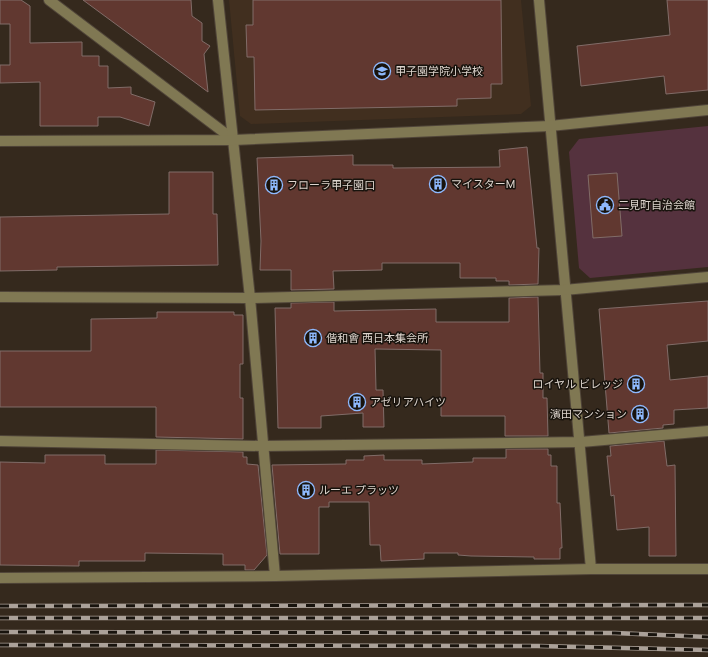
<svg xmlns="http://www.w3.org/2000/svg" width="708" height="657" font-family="Poppins,'Noto Sans JP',sans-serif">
<rect width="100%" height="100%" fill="#35291d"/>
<path fill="#412f1f" d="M 229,0 L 521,0 L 531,106 L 521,114 L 251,124 L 240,116 Z"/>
<path fill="#55323e" d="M 708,126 L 708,267 L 590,278 L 579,268 L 569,152 L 579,139 Z"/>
<g fill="#613830" stroke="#816c68">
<path d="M 0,0 L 21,0 L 30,6 L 30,43 L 82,42 L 82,56 L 99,56 L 99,66 L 108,66 L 108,88 L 131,87 L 131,94 L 155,102 L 149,126 L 120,117 L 98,117 L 98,126 L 40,126 L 40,82 L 0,83 L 0,65 L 10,65 L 10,24 L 0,24 Z"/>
<path d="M 83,0 L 191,0 L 192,16 L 202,23 L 202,41 L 210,46 L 204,54 L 208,92 Z"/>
<path d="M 253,0 L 501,0 L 502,84 L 491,84 L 491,98 L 457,99 L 457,106 L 255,110 L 254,57 L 247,57 L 246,25 L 253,25 Z"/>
<path d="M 667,0 L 708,0 L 708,90 L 666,94 L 664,76 L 581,86 L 577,46 L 670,35 Z"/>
<path d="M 527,147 L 537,248 L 539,248 L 538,284 L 509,285 L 509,281 L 496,281 L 496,278 L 460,278 L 460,263 L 382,263 L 382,270 L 333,271 L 334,289 L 291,290 L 291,270 L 260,270 L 261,241 L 257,158 L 353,155 L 353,165 L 393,165 L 393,168 L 500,167 L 499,150 Z"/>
<path d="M 169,172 L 213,172 L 213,214 L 217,214 L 218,265 L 57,267 L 57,270 L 0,271 L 0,217 L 169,214 Z"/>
<path d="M 617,173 L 622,236 L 593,238 L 588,175 Z"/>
<path d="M 538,297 L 540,373 L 543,373 L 543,398 L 547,398 L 548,436 L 505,436 L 505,416 L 441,416 L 441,350 L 375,349 L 376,390 L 383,390 L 384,427 L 363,427 L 363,413 L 321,416 L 321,428 L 278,428 L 275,308 L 291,308 L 291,303 L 334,302 L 334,311 L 436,309 L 436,322 L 509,322 L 509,298 Z"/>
<path d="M 708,301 L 708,341 L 667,345 L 670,380 L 708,376 L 708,408 L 674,410 L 674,424 L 663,425 L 663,428 L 609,433 L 599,309 Z"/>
<path d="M 157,312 L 234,312 L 234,315 L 243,315 L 243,364 L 240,364 L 240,398 L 243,398 L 243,439 L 156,437 L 156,407 L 0,407 L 0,351 L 91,351 L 91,319 L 157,318 Z"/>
<path d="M 664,441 L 667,466 L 675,465 L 676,556 L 649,556 L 649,527 L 617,530 L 614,495 L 611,496 L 607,456 L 611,456 L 610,446 Z"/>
<path d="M 506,449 L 548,449 L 548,455 L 551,455 L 551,466 L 557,466 L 557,503 L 560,503 L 562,548 L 560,548 L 560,559 L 534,559 L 534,557 L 471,556 L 458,555 L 458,553 L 424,553 L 424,559 L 381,561 L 380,545 L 370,545 L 369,502 L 329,502 L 329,507 L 319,507 L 319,554 L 280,554 L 272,465 L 346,464 L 346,460 L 364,460 L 364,456 L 384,455 L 384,460 L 422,460 L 422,464 L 473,462 L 473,458 L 506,458 Z"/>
<path d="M 156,450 L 243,452 L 243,457 L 247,457 L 247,464 L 258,465 L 267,555 L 254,570 L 245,570 L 245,565 L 223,565 L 223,554 L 145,553 L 145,561 L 79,561 L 79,566 L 0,565 L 0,462 L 45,463 L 45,455 L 105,455 L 105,464 L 156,464 Z"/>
</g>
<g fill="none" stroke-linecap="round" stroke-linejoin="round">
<g stroke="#504539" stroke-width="12">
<g id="minor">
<path d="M 49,0 L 234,140"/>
<path d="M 218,0 L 250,298 L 275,576"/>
<path d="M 539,0 L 591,569"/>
<path d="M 0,141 L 234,140 L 550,126 L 708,110"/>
<path d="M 0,297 L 250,298 L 564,290 L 708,277"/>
<path d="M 0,441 L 262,446 L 581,442 L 708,431"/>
<path d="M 0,578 L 275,576 L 591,569 L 708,569"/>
</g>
</g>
<use href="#minor" stroke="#807853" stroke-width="10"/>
<g stroke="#aba199" stroke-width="4.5">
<g id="rail">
<path d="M 0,606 L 708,605"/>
<path d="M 0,618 L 708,618"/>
<path d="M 0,632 L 615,633 L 708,637"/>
<path d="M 0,645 L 538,646 L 708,650"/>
</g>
</g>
<use href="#rail" stroke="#18130d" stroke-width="3" stroke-dasharray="9" stroke-linecap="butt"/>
</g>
<defs>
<g id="school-ring" transform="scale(0.9)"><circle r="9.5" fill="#18130d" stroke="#8eb9fd" stroke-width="1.5"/><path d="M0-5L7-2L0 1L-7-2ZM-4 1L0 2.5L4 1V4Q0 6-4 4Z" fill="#8eb9fd"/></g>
<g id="building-ring" transform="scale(0.9)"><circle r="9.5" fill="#18130d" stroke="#8eb9fd" stroke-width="1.5"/><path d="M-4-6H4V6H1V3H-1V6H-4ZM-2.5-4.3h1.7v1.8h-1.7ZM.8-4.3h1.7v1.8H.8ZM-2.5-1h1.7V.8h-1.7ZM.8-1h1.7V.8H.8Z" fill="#8eb9fd"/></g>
<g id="civic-ring" transform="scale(0.9)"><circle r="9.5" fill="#18130d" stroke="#8eb9fd" stroke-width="1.5"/><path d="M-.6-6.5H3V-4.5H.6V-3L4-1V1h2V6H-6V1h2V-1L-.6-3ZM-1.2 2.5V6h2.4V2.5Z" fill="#8eb9fd"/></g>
</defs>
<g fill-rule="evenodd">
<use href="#school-ring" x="382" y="71"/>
<use href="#building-ring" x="438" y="184"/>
<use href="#building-ring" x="274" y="185"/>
<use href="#civic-ring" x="605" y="205"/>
<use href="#building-ring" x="313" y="338"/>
<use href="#building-ring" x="636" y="384"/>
<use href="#building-ring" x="357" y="402"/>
<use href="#building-ring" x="640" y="414"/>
<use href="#building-ring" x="306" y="490"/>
</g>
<g text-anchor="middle" stroke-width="3" stroke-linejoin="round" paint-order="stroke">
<g font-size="11" fill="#ded5ce" stroke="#18130d" text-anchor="start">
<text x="395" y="75">甲子園学院小学校</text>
<text x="451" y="188">マイスターM</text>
<text x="287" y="189">フローラ甲子園口</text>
<text x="618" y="209">二見町自治会館</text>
<text x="326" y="342">偕和會 西日本集会所</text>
<text x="623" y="388" text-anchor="end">ロイヤル ビレッジ</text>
<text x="370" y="406">アゼリアハイツ</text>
<text x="627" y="418" text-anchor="end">濱田マンション</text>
<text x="319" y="494">ルーエ プラッツ</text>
</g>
</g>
</svg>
